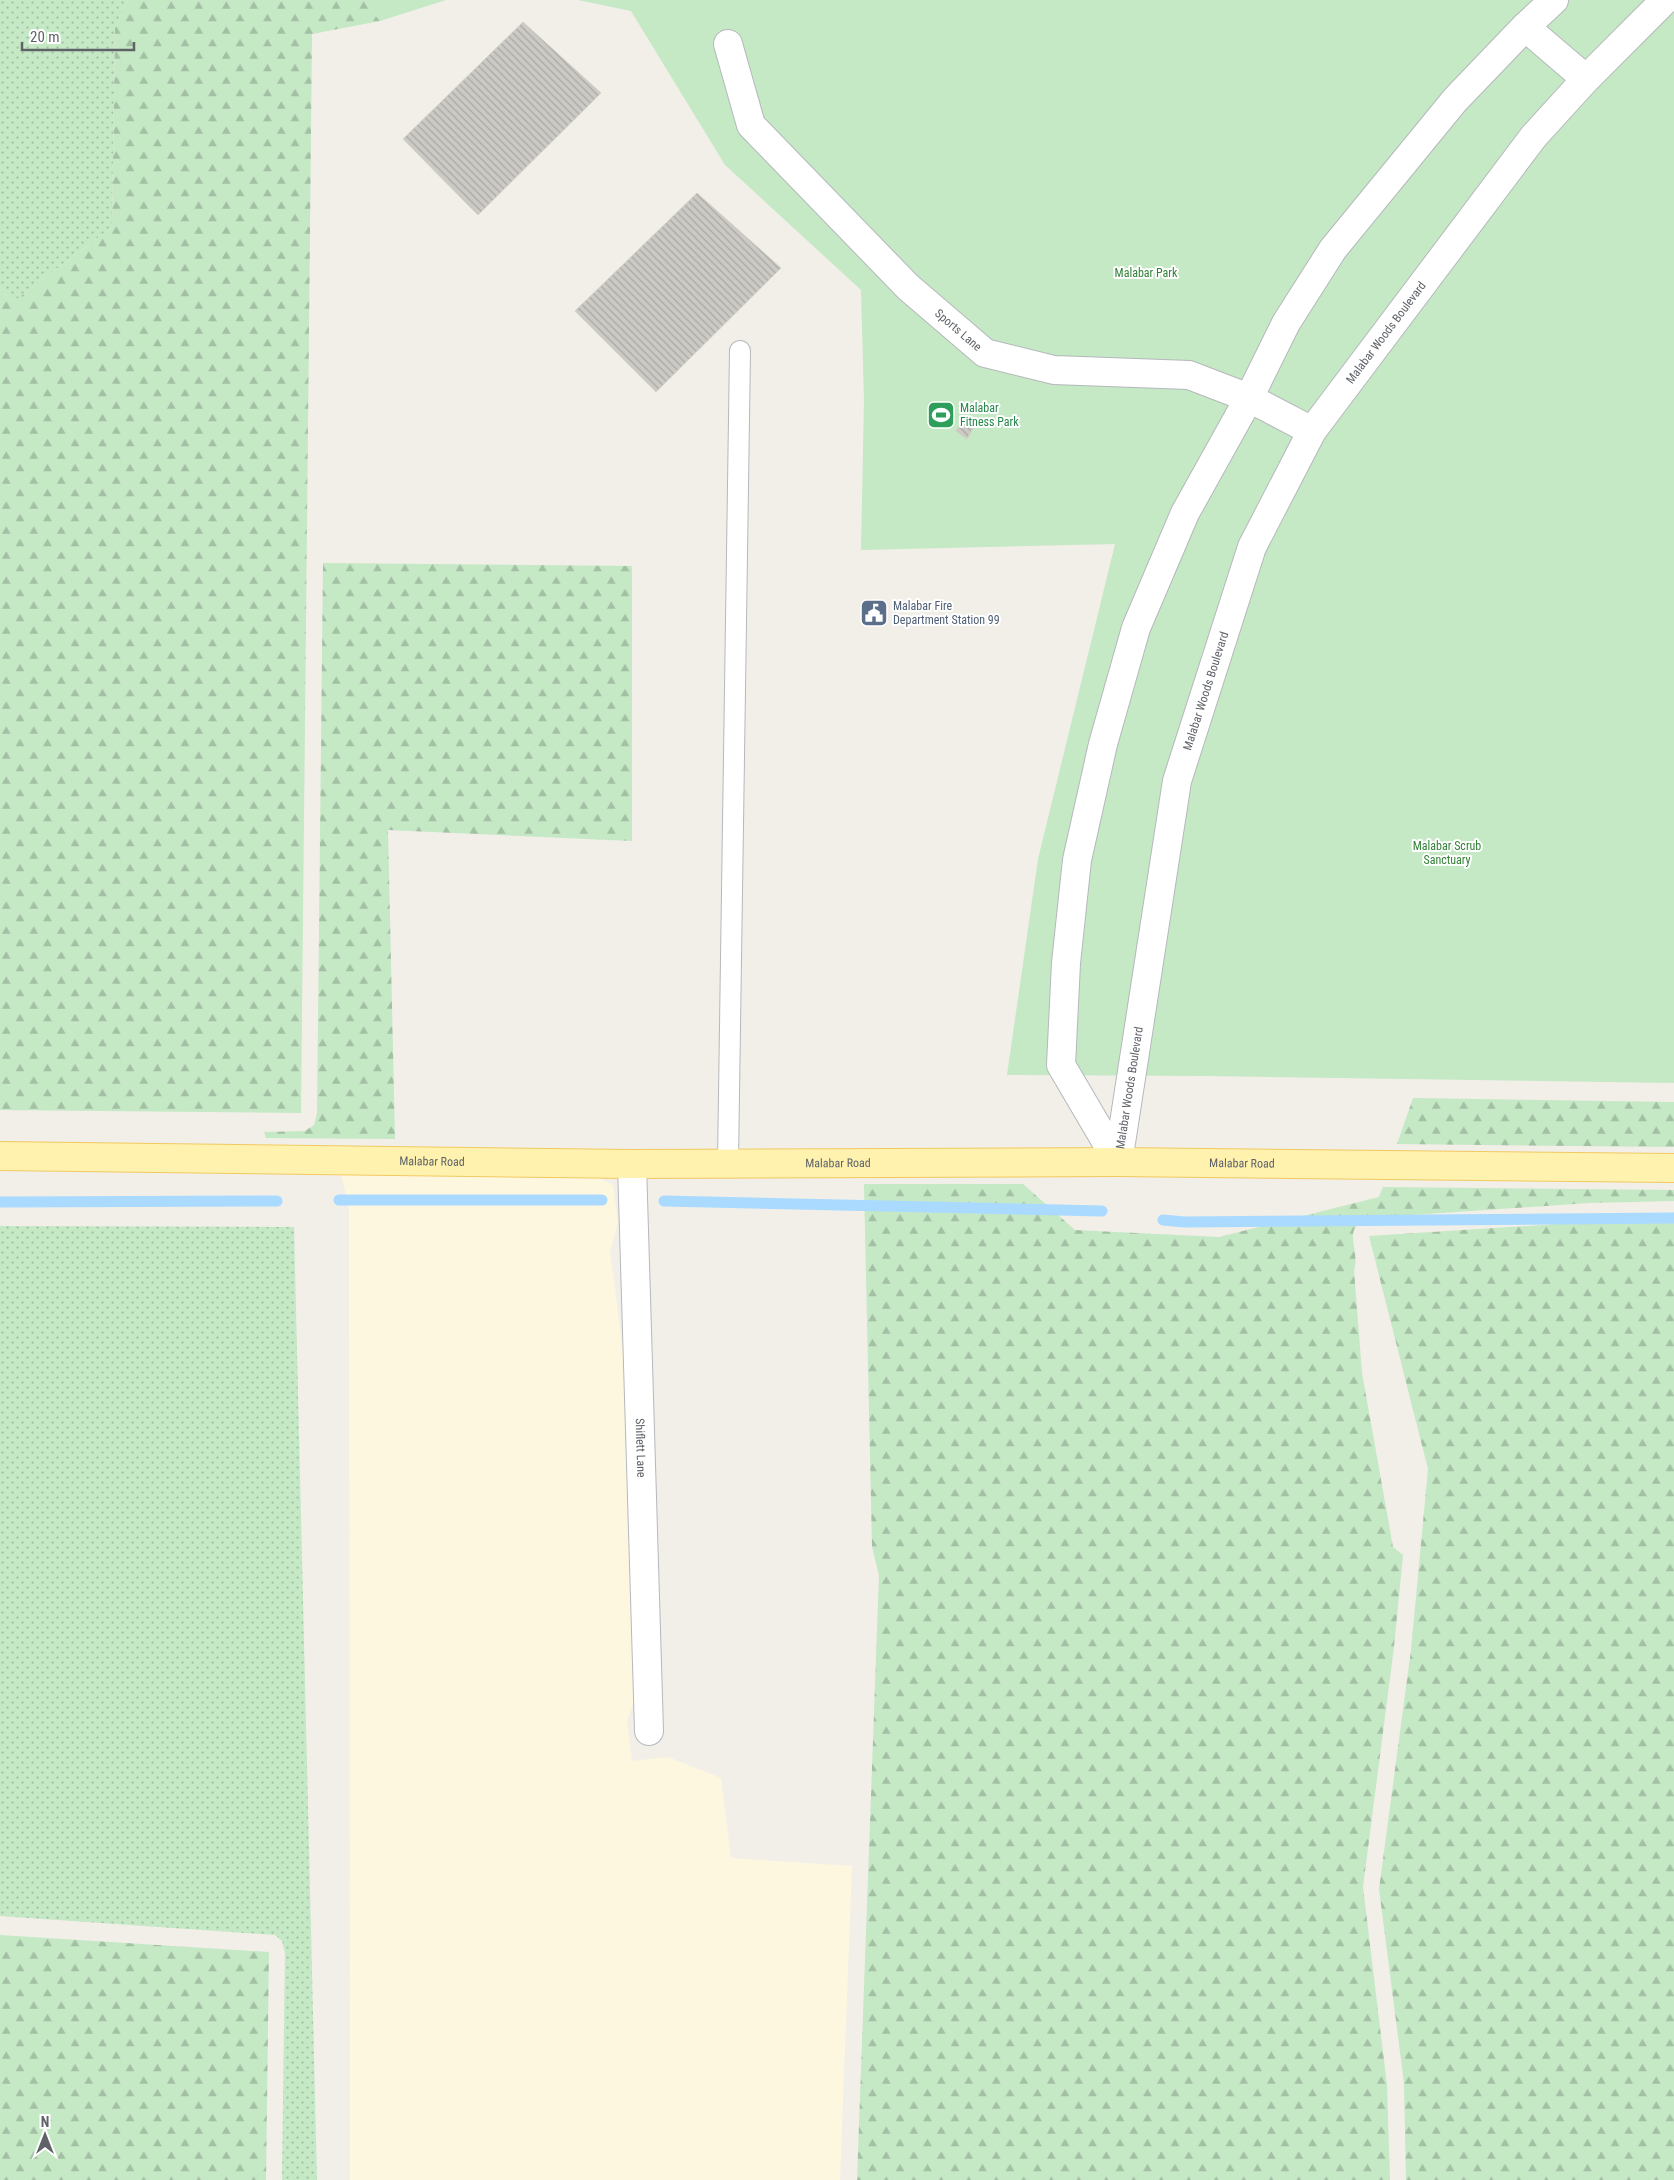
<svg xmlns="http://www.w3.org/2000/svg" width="1674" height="2180" font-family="'Roboto Condensed',sans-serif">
<defs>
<pattern id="grass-dots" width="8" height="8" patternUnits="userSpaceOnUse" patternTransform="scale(1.25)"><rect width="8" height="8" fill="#c5e8c5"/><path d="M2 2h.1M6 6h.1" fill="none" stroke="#a3c0a4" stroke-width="1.8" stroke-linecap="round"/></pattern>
<pattern id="forest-firs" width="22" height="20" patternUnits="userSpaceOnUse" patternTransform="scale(1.25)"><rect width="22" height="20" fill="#c5e8c5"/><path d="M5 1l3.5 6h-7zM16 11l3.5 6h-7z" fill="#a3c0a4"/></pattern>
<pattern id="building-back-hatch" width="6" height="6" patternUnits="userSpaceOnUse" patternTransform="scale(1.25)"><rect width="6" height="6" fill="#cccac5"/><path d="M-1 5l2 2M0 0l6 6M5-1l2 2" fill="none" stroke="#a9a8a4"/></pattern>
</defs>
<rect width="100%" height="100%" fill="#f1efe8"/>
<path fill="#fef7e0" d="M 341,1174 L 596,1176 L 613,1185 L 618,1222 L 610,1252 L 626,1373 L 638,1690 L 627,1721 L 632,1761 L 668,1757 L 721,1778 L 731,1858 L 852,1866 L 840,2180 L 350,2180 L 349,1208 Z"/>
<g fill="url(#grass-dots)">
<path d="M 0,0 L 128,0 L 115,27 L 112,227 L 13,302 L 0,289 Z"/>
<path d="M 0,1226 L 294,1227 L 317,2180 L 282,2180 L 285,1953 L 282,1941 L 275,1935 L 0,1916 Z"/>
</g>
<g fill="url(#forest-firs)">
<path d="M 128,0 L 364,0 L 380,21 L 312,34 L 301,1113 L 0,1110 L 0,289 L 13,302 L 112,227 L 115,27 Z"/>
<path d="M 323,563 L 632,566 L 632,841 L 388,830 L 395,1139 L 266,1138 L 264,1132 L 305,1131 L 314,1125 L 317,1113 Z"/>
<path d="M 1413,1098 L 1674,1102 L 1674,1147 L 1397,1144 Z"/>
<path d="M 864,1184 L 1023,1184 L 1075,1230 L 1219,1237 L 1379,1197 L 1383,1187 L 1674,1190 L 1674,1201 L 1589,1203 L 1368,1218 C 1340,1229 1361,1250 1354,1270 L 1362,1373 L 1393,1547 L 1403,1555 L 1394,1647 L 1363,1887 L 1387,2085 L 1390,2180 L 857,2180 L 879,1575 L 872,1547 Z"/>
<path d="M 1674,1220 L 1674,2180 L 1406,2180 L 1404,2083 L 1379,1889 L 1411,1650 L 1428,1469 L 1369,1236 L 1589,1222 Z"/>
<path d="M 0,1935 L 269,1952 L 266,2180 L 0,2180 Z"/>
</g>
<g fill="#c5e8c5">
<path d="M 364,0 L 446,0 L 380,21 Z"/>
<path d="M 578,0 L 1674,0 L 1674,1083 L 1207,1076 L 1007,1075 L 1038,859 L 1115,544 L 861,550 L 864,400 L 861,290 L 725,165 L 631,11 Z"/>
</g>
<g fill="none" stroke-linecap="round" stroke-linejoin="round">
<g stroke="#aadaff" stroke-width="11">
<path d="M 339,1200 L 602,1200"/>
<path d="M 664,1201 L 1102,1211"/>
<path d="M 0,1202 L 277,1201"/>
<path d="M 1163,1220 L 1184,1222 L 1674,1218"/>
</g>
</g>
<g fill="url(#building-back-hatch)" stroke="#d6d1c6">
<path d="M 523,22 L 601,93 L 478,215 L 403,139 Z"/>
<path d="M 697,193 L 781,268 L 656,392 L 575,311 Z"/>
<path d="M 962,421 L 973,428 L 967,439 L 956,431 Z"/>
</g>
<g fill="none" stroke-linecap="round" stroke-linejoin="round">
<g stroke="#b5b8bc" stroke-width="22">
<path id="lane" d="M 728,1162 L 740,351"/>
</g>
<g stroke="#b5b8bc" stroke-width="30">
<g id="street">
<path d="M 1525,27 L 1586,79"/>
<path id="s1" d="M 728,44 L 751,125 L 908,287 L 985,353 L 1054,370 L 1189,375 L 1249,398 L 1312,431"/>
<path id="s2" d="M 1118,1162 L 1177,781 L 1252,547 L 1312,431 L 1534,136 L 1586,79 L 1665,0"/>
<path d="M 1118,1162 L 1061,1065 L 1066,963 L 1077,860 L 1103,744 L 1136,628 L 1185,513 L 1249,398 L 1286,323 L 1333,249 L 1455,100 L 1525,27 L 1554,0"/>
<path id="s3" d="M 632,1164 L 649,1731"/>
</g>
</g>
<g stroke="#f2c960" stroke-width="30">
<g id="primary">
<path id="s4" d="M 0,1156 L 632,1164 L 1118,1162 L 1674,1168"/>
</g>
</g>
<use href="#lane" stroke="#fff" stroke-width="20"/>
<use href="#street" stroke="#fff" stroke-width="28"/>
<use href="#primary" stroke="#fff2af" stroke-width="28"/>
</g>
<defs>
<g id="stadium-square" transform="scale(1.4375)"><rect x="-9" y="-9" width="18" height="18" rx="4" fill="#2e9e5b" stroke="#fff"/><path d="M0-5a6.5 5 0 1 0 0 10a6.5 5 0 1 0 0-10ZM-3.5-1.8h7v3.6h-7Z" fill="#fff"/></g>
<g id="civic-square" transform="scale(1.4375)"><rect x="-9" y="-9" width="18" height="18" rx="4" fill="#5c6f8a" stroke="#fff"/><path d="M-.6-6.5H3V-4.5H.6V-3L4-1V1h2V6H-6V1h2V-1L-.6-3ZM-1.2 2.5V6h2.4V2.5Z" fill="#fff"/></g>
</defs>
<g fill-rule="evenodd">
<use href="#stadium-square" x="941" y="415"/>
<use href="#civic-square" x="874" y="613"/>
</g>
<g text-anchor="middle" stroke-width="4" stroke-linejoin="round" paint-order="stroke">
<g font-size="12" fill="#348238" stroke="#fff">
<text x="1146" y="277">Malabar Park</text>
<text x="1447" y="850">Malabar Scrub<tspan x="1447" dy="14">Sanctuary</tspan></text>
</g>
<g font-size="12" fill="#5f6368" stroke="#fff">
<text dy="4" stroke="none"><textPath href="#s1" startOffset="376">Sports Lane</textPath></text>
<text dy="4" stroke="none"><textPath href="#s2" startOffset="885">Malabar Woods Boulevard</textPath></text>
<text dy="4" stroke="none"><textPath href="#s2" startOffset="480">Malabar Woods Boulevard</textPath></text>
<text dy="4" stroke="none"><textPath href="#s2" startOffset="75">Malabar Woods Boulevard</textPath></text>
<text dy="4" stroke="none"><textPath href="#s4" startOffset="432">Malabar Road</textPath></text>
<text dy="4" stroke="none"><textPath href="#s4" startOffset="838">Malabar Road</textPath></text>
<text dy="4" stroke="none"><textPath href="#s4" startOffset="1242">Malabar Road</textPath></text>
<text dy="4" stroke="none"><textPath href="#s3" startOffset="284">Shiflett Lane</textPath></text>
</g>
<g font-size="12" fill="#27864d" stroke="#fff" text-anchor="start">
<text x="960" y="412">Malabar<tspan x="960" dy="14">Fitness Park</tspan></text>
</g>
<g font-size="12" fill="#4e5e75" stroke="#fff" text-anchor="start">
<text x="893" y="610">Malabar Fire<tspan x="893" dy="14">Department Station 99</tspan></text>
</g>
</g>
<g transform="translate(45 2135)" stroke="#ffffff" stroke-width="4" paint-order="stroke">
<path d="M0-4L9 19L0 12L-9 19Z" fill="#5f6368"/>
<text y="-8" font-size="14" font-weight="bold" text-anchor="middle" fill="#5f6368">N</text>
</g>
<path d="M22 42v8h112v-8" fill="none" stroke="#5f6368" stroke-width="2.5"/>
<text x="30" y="42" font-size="15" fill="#5f6368" stroke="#ffffff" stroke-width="4" paint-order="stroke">20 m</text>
</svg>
